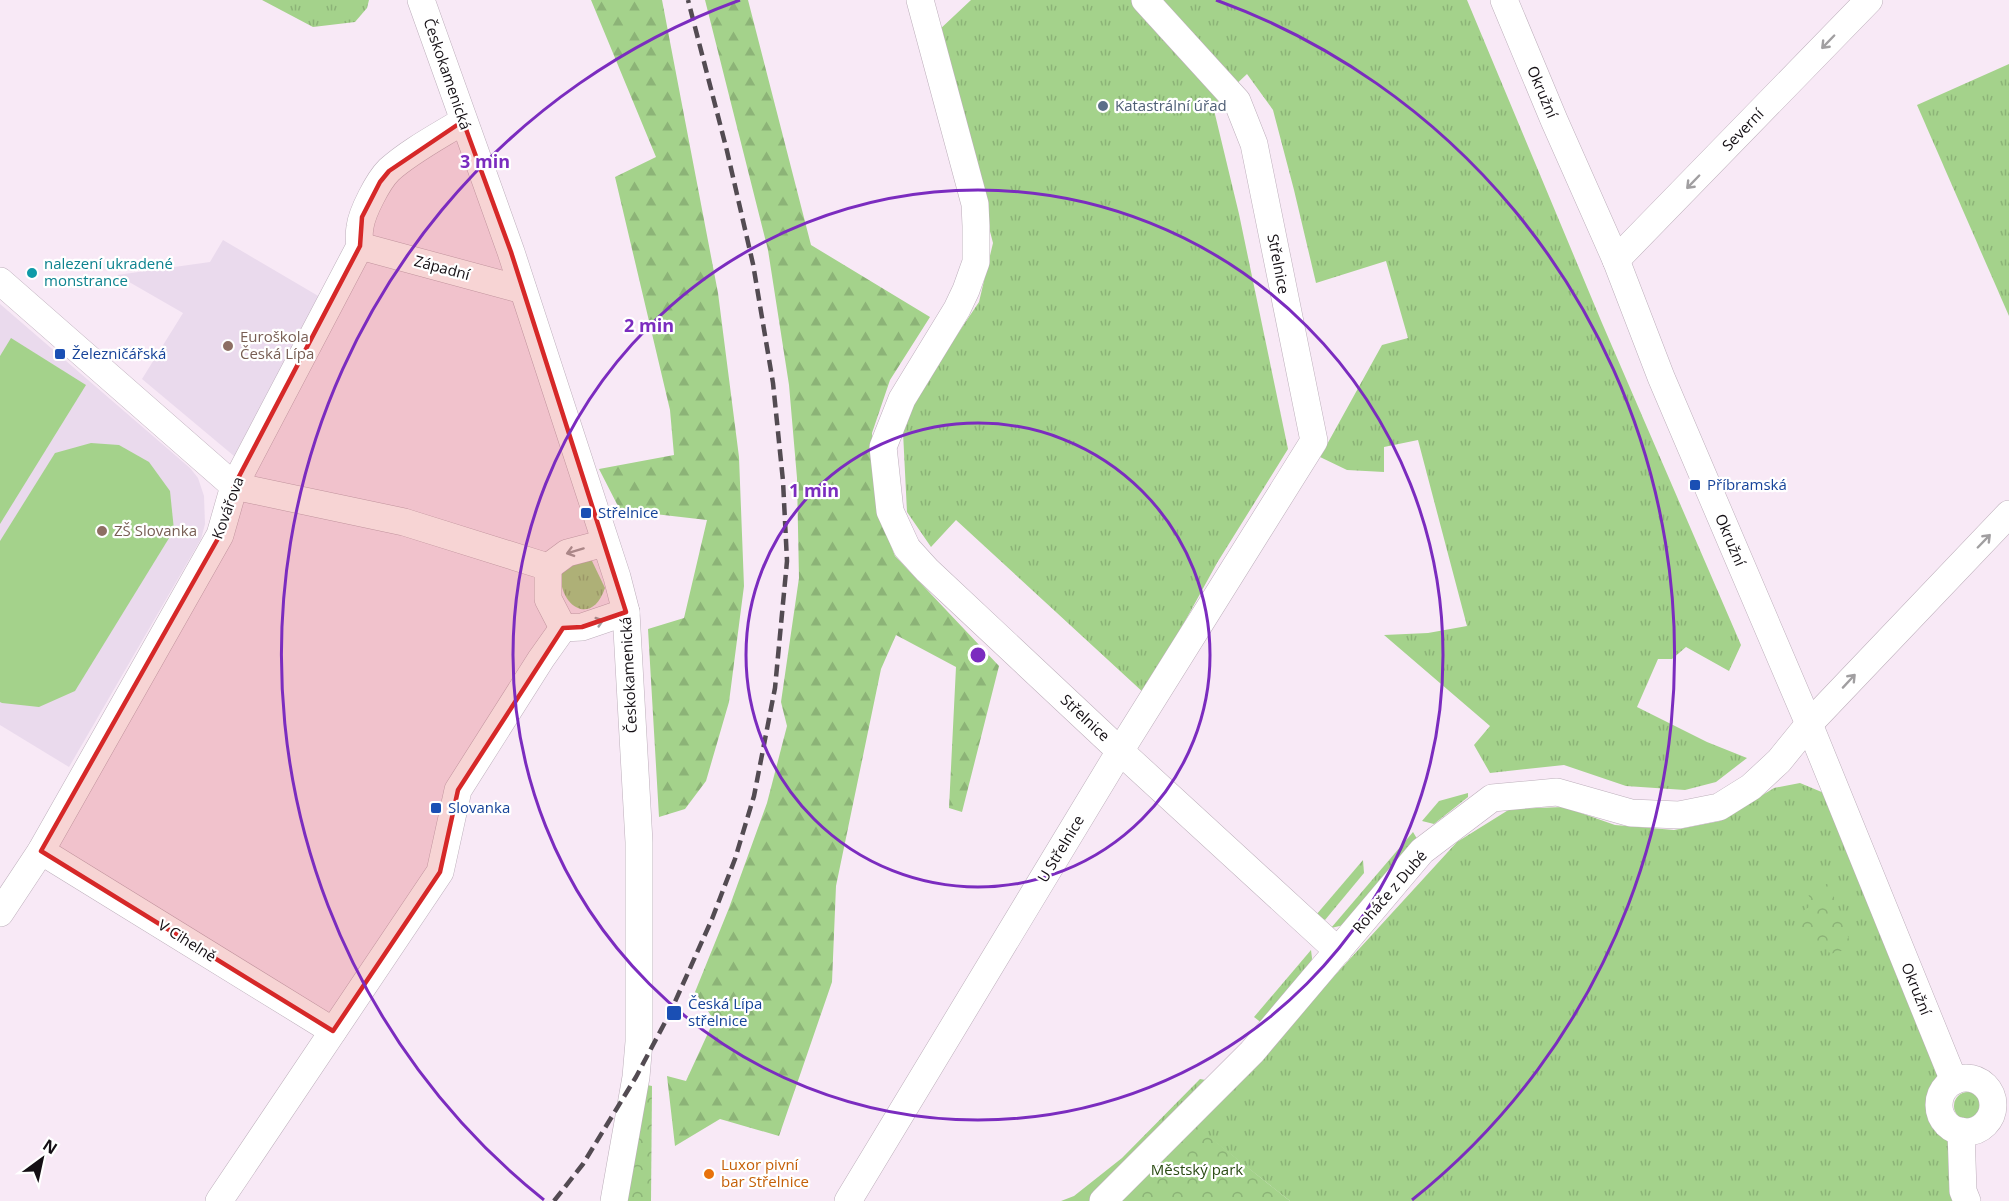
<svg xmlns="http://www.w3.org/2000/svg" width="2009" height="1201" font-family="'Open Sans',sans-serif">
<defs>
<pattern id="grass-tufts" width="24" height="20" patternUnits="userSpaceOnUse" patternTransform="scale(1.5)"><rect width="24" height="20" fill="#a4d28b"/><path d="M3 7l-1-3M5 7V3M7 7l1-3M15 17l-1-3M17 17v-4M19 17l1-3" fill="none" stroke="#8cb377"/></pattern>
<pattern id="forest-firs" width="22" height="20" patternUnits="userSpaceOnUse" patternTransform="scale(1.5)"><rect width="22" height="20" fill="#a4d28b"/><path d="M5 1l3.5 6h-7zM16 11l3.5 6h-7z" fill="#8cb377"/></pattern>
<pattern id="park-crowns" width="20" height="18" patternUnits="userSpaceOnUse" patternTransform="scale(1.5)"><rect width="20" height="18" fill="#a4d28b"/><path d="M2 6a3 3 0 1 1 6 0M12 15a3 3 0 1 1 6 0" fill="none" stroke="#8cb377"/></pattern>
</defs>
<rect width="100%" height="100%" fill="#f8e9f6"/>
<g fill="#eadaed">
<path d="M 223,240 L 320,297 L 234,456 L 142,379 L 183,313 L 117,275 L 210,262 Z"/>
<path d="M 0,304 L 190,468 L 198,478 L 204,496 L 205,524 L 201,539 L 69,767 L 0,725 Z"/>
</g>
<g fill="url(#grass-tufts)">
<path d="M 262,0 L 369,0 L 367,8 L 355,22 L 313,27 Z"/>
<path d="M 971,0 L 1467,0 L 1602,323 L 1741,645 L 1729,671 L 1686,647 L 1672,659 L 1658,659 L 1637,707 L 1707,742 L 1747,758 L 1716,782 L 1685,790 L 1626,786 L 1564,765 L 1490,773 L 1474,745 L 1490,726 L 1384,635 L 1428,633 L 1467,626 L 1418,440 L 1384,447 L 1384,472 L 1347,470 L 1320,457 L 1382,345 L 1408,338 L 1386,261 L 1316,283 L 1294,190 L 1273,110 L 1247,74 L 1213,106 L 1239,214 L 1288,449 L 1217,563 L 1145,694 L 956,520 L 931,547 L 907,512 L 903,432 L 920,390 L 979,302 L 993,243 L 938,31 Z"/>
<path d="M 2009,64 L 2009,316 L 1917,105 Z"/>
<path d="M 579,557 L 592,561 L 605,588 C 591,629 557,604 561,571 Z"/>
<path d="M 1800,783 L 1824,793 L 1954,1081 L 1942,1092 L 1940,1109 L 1946,1123 L 1961,1131 L 1955,1201 L 1290,1201 L 1196,1127 L 1457,842 L 1510,809 L 1564,807 L 1615,825 L 1674,830 L 1720,821 L 1774,788 Z"/>
<path d="M 1468,793 L 1468,797 L 1434,824 L 1422,821 L 1439,801 Z"/>
<path d="M 1413,832 L 1419,842 L 1344,925 L 1331,928 Z"/>
<path d="M 1363,860 L 1364,873 L 1325,920 L 1316,915 Z"/>
<path d="M 1311,950 L 1312,958 L 1311,967 L 1263,1024 L 1254,1017 Z"/>
<path d="M 1200,1079 L 1211,1081 L 1089,1201 L 1061,1201 L 1074,1196 L 1122,1158 Z"/>
<circle cx="1968" cy="1106" r="14"/>
</g>
<g fill="url(#forest-firs)">
<path d="M 591,0 L 662,0 L 718,293 L 739,457 L 744,586 L 729,702 L 706,781 L 685,809 L 659,817 L 648,629 L 684,618 L 707,520 L 620,510 L 599,469 L 674,455 L 670,410 L 615,177 L 656,157 Z"/>
<path d="M 705,0 L 748,0 L 811,245 L 930,317 L 890,380 L 872,433 L 879,514 L 895,556 L 999,666 L 962,812 L 949,808 L 956,667 L 896,635 L 881,669 L 836,886 L 832,982 L 779,1136 L 720,1119 L 675,1146 L 667,1076 L 686,1081 L 714,1020 L 695,992 L 729,908 L 767,803 L 787,726 L 781,702 L 799,578 L 797,478 L 789,385 L 768,250 Z"/>
</g>
<g fill="url(#park-crowns)">
<path d="M 1829,883 L 1852,948 L 1830,954 L 1824,939 L 1804,947 L 1796,915 L 1811,906 L 1808,892 Z"/>
<path d="M 642,1084 L 652,1086 L 651,1201 L 625,1201 Z"/>
<path d="M 1196,1126 L 1290,1201 L 1121,1201 Z"/>
</g>
<g fill="#a4d28b">
<path d="M 11,338 L 86,385 L 0,524 L 0,356 Z"/>
<path d="M 91,443 L 119,445 L 149,462 L 170,491 L 174,530 L 75,691 L 39,707 L 2,703 L 0,702 L 0,541 L 55,453 Z"/>
</g>
<g fill="none" stroke-linecap="round" stroke-linejoin="round">
<g stroke="#bdafbb" stroke-width="28">
<g id="minor">
<path d="M 421,0 L 511,252 L 617,577 L 626,612 L 639,842 L 639,1042 L 636,1077 L 614,1201"/>
<path d="M 920,0 L 975,204 L 976,226 L 976,262 L 966,290 L 957,309 L 902,399 L 883,447 L 890,511 L 907,548 L 927,570 L 1120,751 L 1314,441 L 1254,144 L 1237,101 L 1145,0"/>
<path d="M 1504,0 L 1554,120 L 1616,260 L 1661,377 L 1809,724 L 1954,1081"/>
<path d="M 360,246 L 523,290"/>
<path d="M 1616,260 L 1869,0"/>
<path d="M 0,281 L 234,486 L 404,522 L 548,567"/>
<path d="M 548,567 L 548,599 L 563,628"/>
<path d="M 548,567 L 567,553 L 605,543"/>
<path d="M 563,628 L 582,627 L 626,612"/>
<path d="M 41,851 L 333,1031"/>
<path d="M 0,913 L 41,851 L 220,535 L 234,486 L 360,246 C 359,240 359,233 360,227 C 362,212 378,181 389,170 C 410,151 439,136 463,121"/>
<circle cx="1966" cy="1105" r="27"/>
<path d="M 1961,1131 L 1963,1191 L 1967,1201"/>
<path d="M 219,1201 L 440,872 L 458,790 L 541,659 L 563,628"/>
<path d="M 848,1201 L 1120,751 L 1338,951"/>
<path d="M 1103,1201 L 1252,1052 L 1422,851 L 1492,798 L 1557,792 L 1631,813 L 1679,815 L 1719,807 L 1751,787 L 1779,761 L 1809,724 L 2009,514"/>
</g>
</g>
<use href="#minor" stroke="#fff" stroke-width="27"/>
<path stroke="#534b52" stroke-width="4.5" stroke-dasharray="12 6" stroke-linecap="butt" d="M 554,1201 L 583,1164 L 636,1077 L 670,1013 L 712,919 L 735,859 L 754,796 L 775,688 L 787,561 L 783,481 L 773,383 L 753,264 L 727,151 L 688,0"/>
</g>
<defs><path id="oneway-shaft" d="M-6 0H5M1.5-3L5.5 0L1.5 3" fill="none" stroke-width="1.6" stroke-linecap="round" stroke-linejoin="round" transform="scale(1.5)"/></defs>
<g stroke="#a19fa1">
<use href="#oneway-shaft" transform="translate(1828 42) rotate(134)"/>
<use href="#oneway-shaft" transform="translate(1693 182) rotate(134)"/>
<use href="#oneway-shaft" transform="translate(1984 541) rotate(-46)"/>
<use href="#oneway-shaft" transform="translate(575 551) rotate(163)"/>
<use href="#oneway-shaft" transform="translate(595 623) rotate(-19)"/>
<use href="#oneway-shaft" transform="translate(1849 681) rotate(-47)"/>
</g>
<path fill="#d62828" fill-opacity="0.2" stroke="#d62828" stroke-width="4.5" stroke-linejoin="round" d="M 463,121 L 511,252 L 626,612 L 582,627 L 563,628 L 458,790 L 440,872 L 333,1031 L 41,851 L 220,535 L 234,486 L 360,246 L 362,217 L 380,182 L 389,171 Z"/>
<g fill="none" stroke="#7b2cbf" stroke-width="3">
<circle cx="978" cy="655" r="232"/>
<circle cx="978" cy="655" r="465"/>
<path d="M544 1200A697 697 0 0 1 740 0M1216 0A697 697 0 0 1 1412 1200"/>
</g>
<circle fill="#5c6f8a" stroke="#fff" stroke-width="2" cx="1103" cy="106" r="6"/>
<circle fill="#0f9aa8" stroke="#fff" stroke-width="2" cx="32" cy="273" r="6"/>
<g fill="#8d6e63" stroke="#fff" stroke-width="2">
<circle cx="228" cy="346" r="6"/>
<circle cx="102" cy="531" r="6"/>
</g>
<g fill="#1a4fb4" stroke="#fff" stroke-width="2">
<rect x="54" y="348" width="12" height="12" rx="3"/>
<rect x="1689" y="479" width="12" height="12" rx="3"/>
<rect x="580" y="507" width="12" height="12" rx="3"/>
<rect x="430" y="802" width="12" height="12" rx="3"/>
<rect x="666" y="1005" width="16" height="16" rx="3"/>
</g>
<circle fill="#e8710a" stroke="#fff" stroke-width="2" cx="709" cy="1174" r="6"/>
<g text-anchor="middle" stroke-width="4.5" stroke-linejoin="round" paint-order="stroke">
<g font-size="15" fill="#140f14" stroke="#fff">
<text transform="translate(447 74) rotate(71)" y="5">Českokamenická</text>
<text transform="translate(1542 92) rotate(67)" y="5">Okružní</text>
<text transform="translate(1743 130) rotate(-46)" y="5">Severní</text>
<text transform="translate(1278 264) rotate(79)" y="5">Střelnice</text>
<text transform="translate(442 268) rotate(15)" y="5">Západní</text>
<text transform="translate(228 508) rotate(-70)" y="5">Kovářova</text>
<text transform="translate(1730 540) rotate(67)" y="5">Okružní</text>
<text transform="translate(629 675) rotate(-93)" y="5">Českokamenická</text>
<text transform="translate(1085 718) rotate(43)" y="5">Střelnice</text>
<text transform="translate(1061 849) rotate(-59)" y="5">U Střelnice</text>
<text transform="translate(1390 892) rotate(-49)" y="5">Roháče z Dubé</text>
<text transform="translate(187 941) rotate(32)" y="5">V Cihelně</text>
<text transform="translate(1916 989) rotate(68)" y="5">Okružní</text>
</g>
<g font-size="15" fill="#4e5e75" stroke="#fff" text-anchor="start">
<text x="1115" y="111">Katastrální úřad</text>
</g>
<g font-size="15" fill="#0d838f" stroke="#fff" text-anchor="start">
<text x="44" y="269">nalezení ukradené<tspan x="44" dy="17">monstrance</tspan></text>
</g>
<g font-size="15" fill="#785e54" stroke="#fff" text-anchor="start">
<text x="240" y="342">Euroškola<tspan x="240" dy="17">Česká Lípa</tspan></text>
<text x="114" y="536">ZŠ Slovanka</text>
</g>
<g font-size="15" fill="#164399" stroke="#fff" text-anchor="start">
<text x="72" y="359">Železničářská</text>
<text x="1707" y="490">Příbramská</text>
<text x="598" y="518">Střelnice</text>
<text x="448" y="813">Slovanka</text>
<text x="688" y="1009">Česká Lípa<tspan x="688" dy="17">střelnice</tspan></text>
</g>
<g font-size="15" fill="#c56008" stroke="#fff" text-anchor="start">
<text x="721" y="1170">Luxor pivní<tspan x="721" dy="17">bar Střelnice</tspan></text>
</g>
<g font-size="15" fill="#2a4b13" stroke="#fff">
<text x="1197" y="1175">Městský park</text>
</g>
</g>
<circle cx="978" cy="655" r="9" fill="#7b2cbf" stroke="#fff" stroke-width="3"/>
<g font-size="18" text-anchor="middle" font-weight="bold" fill="#7b2cbf" stroke="#fff" stroke-width="4.5" stroke-linejoin="round" paint-order="stroke">
<text x="485" y="168">3 min</text>
<text x="649" y="332">2 min</text>
<text x="814" y="497">1 min</text>
</g>
<g transform="translate(42 1159) rotate(33)" stroke="#ffffff" stroke-width="4.5" paint-order="stroke">
<path d="M0-4.5L10 22L0 15L-10 22Z" fill="#140f14"/>
<text y="-9" font-size="16" font-weight="bold" text-anchor="middle" fill="#140f14">N</text>
</g>
</svg>
